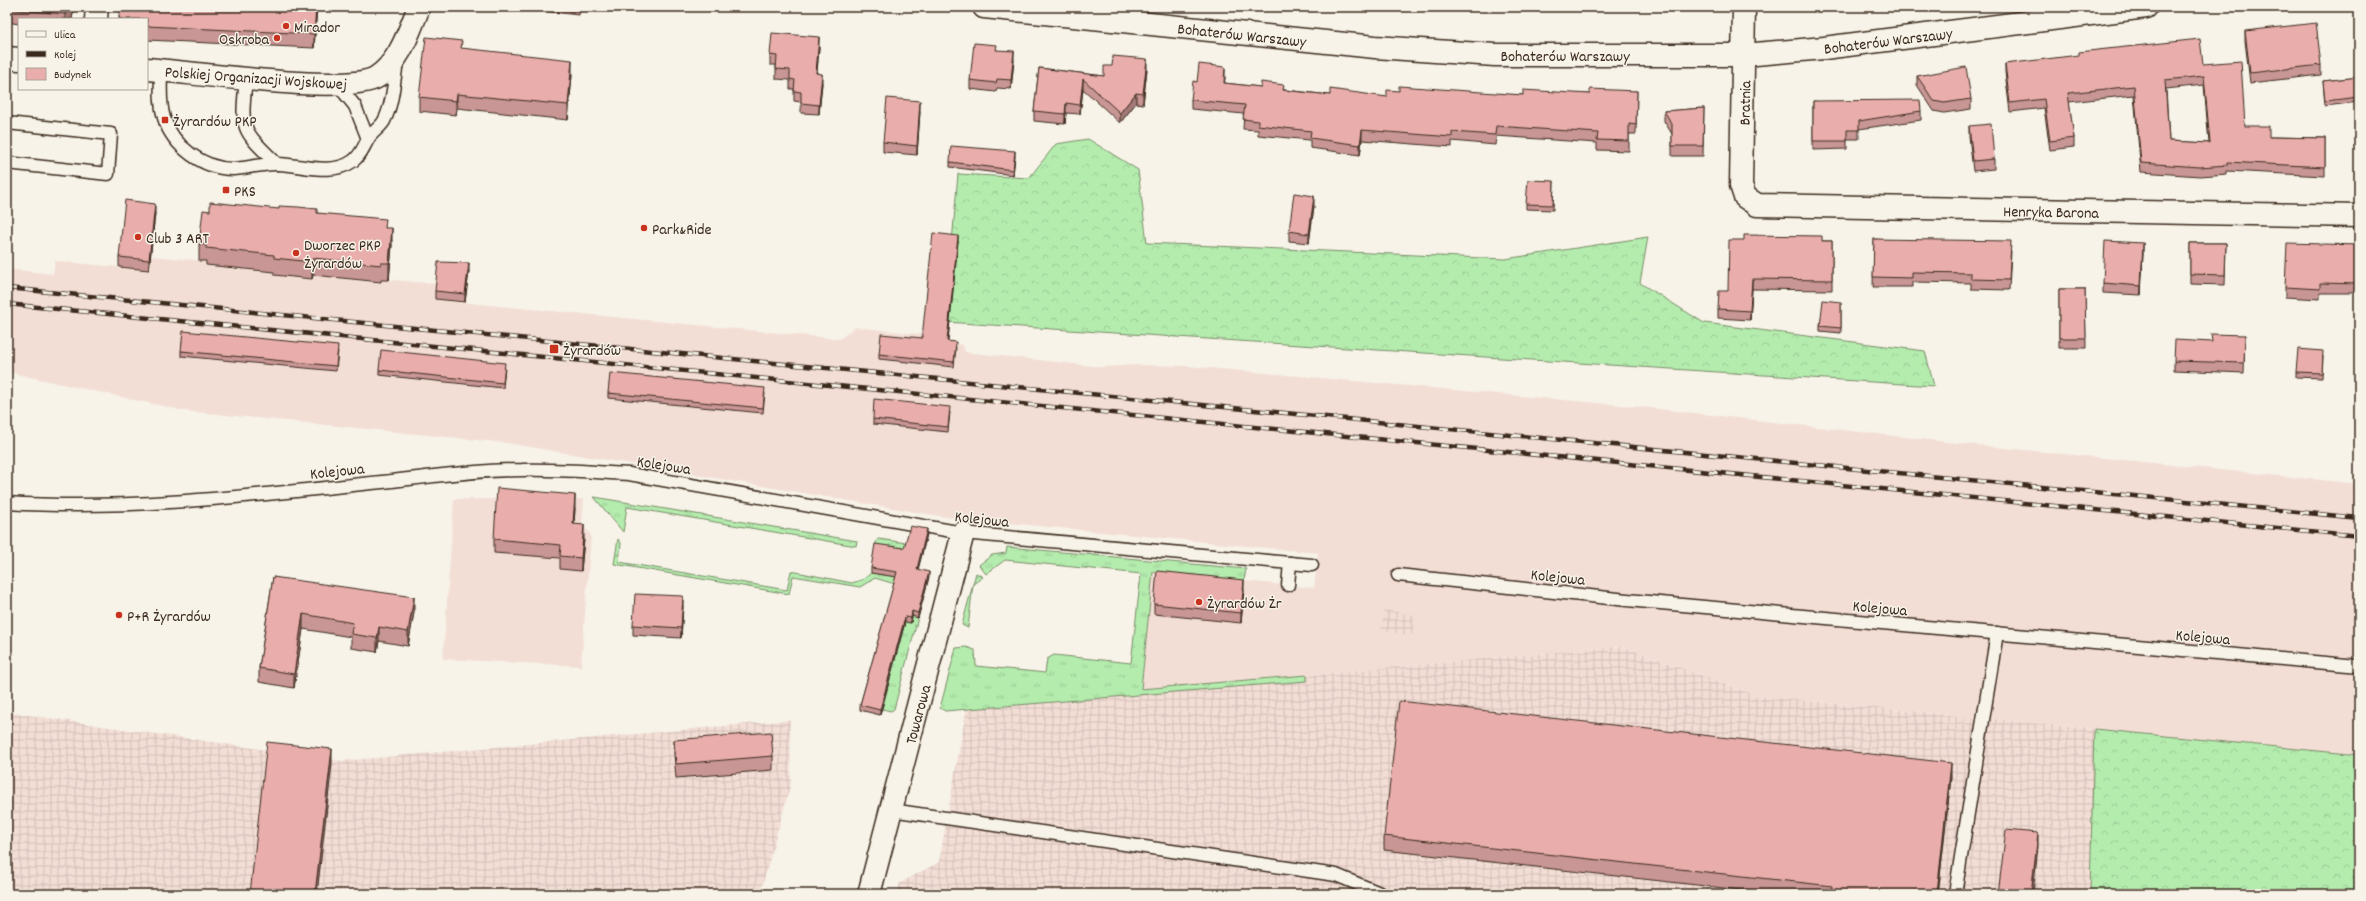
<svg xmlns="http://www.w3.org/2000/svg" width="2366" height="901" font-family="Dekko,sans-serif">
<defs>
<pattern id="industrial-grid" width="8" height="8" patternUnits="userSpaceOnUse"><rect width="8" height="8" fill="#f3ded6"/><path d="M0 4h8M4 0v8" fill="none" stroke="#d1bfb7"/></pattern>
<pattern id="grass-tufts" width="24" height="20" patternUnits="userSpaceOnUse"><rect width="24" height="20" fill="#b4ecae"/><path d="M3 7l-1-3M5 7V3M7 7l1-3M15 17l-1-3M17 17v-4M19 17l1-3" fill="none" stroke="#9ccb95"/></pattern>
<pattern id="forest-crowns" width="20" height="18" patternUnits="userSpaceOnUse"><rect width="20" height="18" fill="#b4ecae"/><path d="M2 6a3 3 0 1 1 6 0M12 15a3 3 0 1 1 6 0" fill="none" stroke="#9ccb95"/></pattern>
</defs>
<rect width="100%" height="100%" fill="#f7f3e8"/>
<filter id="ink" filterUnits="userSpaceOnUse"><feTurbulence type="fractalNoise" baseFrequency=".025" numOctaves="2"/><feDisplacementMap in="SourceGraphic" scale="8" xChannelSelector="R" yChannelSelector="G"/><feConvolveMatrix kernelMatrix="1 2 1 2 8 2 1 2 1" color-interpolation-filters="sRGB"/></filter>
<g filter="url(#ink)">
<g fill="#f3ded6">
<path d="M 151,256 L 206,261 L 206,265 L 274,272 L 312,278 L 313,275 L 381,282 L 382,279 L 437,284 L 435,299 L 449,301 L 840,339 L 855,327 L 927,335 L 943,343 L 963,345 L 965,352 L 1101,367 L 1137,365 L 1188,366 L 1642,407 L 1956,443 L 2359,484 L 2359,755 L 1758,696 L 1622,646 L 1141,690 L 1153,572 L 1314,588 L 1318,553 L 945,517 L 507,443 L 185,411 L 7,372 L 7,269 L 53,274 L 55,261 L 149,270 Z"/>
<path d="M 454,499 L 584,499 L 582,524 L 591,535 L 581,666 L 443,659 Z"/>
</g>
<g fill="url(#industrial-grid)">
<path d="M 1384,610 L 1415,615 L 1412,635 L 1381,631 Z"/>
<path d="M 1622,646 L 1758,696 L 2359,755 L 2359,894 L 897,894 L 900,883 L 939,862 L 967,706 Z"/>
<path d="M 7,712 L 342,761 L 790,720 L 791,783 L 760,894 L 7,894 Z"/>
</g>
<g fill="url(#grass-tufts)" stroke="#788b66">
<path d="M 594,497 L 857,541 L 856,546 L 627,507 L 623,532 Z"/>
<path d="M 618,539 L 621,543 L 619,562 L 787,590 L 791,571 L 852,583 L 864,579 L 871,573 L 892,576 L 875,545 L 878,539 L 907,543 L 895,584 L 875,578 L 860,587 L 793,576 L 789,594 L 614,564 Z"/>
<path d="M 1007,547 L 1246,569 L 1244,581 L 1153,572 L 1141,689 L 1307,675 L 1307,681 L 945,711 L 940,708 L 956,648 L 966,647 L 975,650 L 976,666 L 1036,672 L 1045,673 L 1047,659 L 1054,655 L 1131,663 L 1141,574 L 1005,560 L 986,574 L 979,565 L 992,555 L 1006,553 Z"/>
<path d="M 976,573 L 983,577 L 973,584 L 968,628 L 962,625 Z"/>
<path d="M 912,616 L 918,618 L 894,709 L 891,711 L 882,709 L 905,622 L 911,623 Z"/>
</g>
<g fill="url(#forest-crowns)" stroke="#788b66">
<path d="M 1088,139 L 1138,170 L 1147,243 L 1505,259 L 1648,237 L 1640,283 L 1704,323 L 1925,351 L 1934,386 L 945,322 L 958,174 L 1029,178 L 1056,144 Z"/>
<path d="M 2094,729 L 2359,755 L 2359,894 L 2090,894 Z"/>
</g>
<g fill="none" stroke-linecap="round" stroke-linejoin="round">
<g stroke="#3b2a1e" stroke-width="15">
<g id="service">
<path d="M 161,70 C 161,86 159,102 164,118 C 173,147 204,169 233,169 C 248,168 264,163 279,164 C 302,165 332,176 353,161 C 361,155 363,148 368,139 C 372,132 380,128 384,121 C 393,104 394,80 397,62"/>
<path d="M 246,78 C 241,130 240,128 277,164"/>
<path d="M 338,85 L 355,106 L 368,139"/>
<path d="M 7,123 L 111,134 L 108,174 L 7,163"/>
<path d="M 7,503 C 133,511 257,495 382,482 C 428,477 476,470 522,470 C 558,469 593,472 629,474 L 963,533 L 1312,565"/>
<path d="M 1398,575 L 1627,600 L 2359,666"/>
<path d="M 1288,585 L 1290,563"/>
<path d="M 891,810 L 1336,875 L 1382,894"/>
<path d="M 1955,894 L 1997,633"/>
</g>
</g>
<g stroke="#3b2a1e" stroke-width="25">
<g id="minor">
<path d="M 984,7 L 1375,47 L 1495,55 L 1744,55 L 1824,48 L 2146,7"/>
<path d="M 1744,7 L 1741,185 L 1745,197 L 1757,205 L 2359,216"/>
<path d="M 96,19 L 97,7"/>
<path d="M 7,58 L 19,59"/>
<path d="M 147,69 C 190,72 348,95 377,77 C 400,62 409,31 419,7"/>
<path d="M 869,894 L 963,533"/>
</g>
</g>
<use href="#service" stroke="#f7f3e8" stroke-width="12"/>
<use href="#minor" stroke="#f7f3e8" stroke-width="22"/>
<g stroke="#3b2a1e" stroke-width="4.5">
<g id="rail">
<path d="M 7,288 L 2359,518"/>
<path d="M 7,304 L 2359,536"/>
</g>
</g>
<use href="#rail" stroke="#f7f3e8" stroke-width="3" stroke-dasharray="9" stroke-linecap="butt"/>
</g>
<g fill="#c89694" stroke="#3b2a1e" fill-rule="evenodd">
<path d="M 7,7 L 74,7 L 72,19 L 19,19 L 19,24 L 7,22 Z"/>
<path d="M 120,7 L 317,7 L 314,48 L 147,40 L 147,19 L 119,19 Z"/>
<path d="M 507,7 L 580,7 L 579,15 Z"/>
<path d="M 2245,31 L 2321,65 L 2321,75 L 2250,83 L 2245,41 Z"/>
<path d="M 819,47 L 817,73 L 822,83 L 819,114 L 801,113 L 801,102 L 794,101 L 794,89 L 790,89 L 790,80 L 776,79 L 776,65 L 770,65 L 770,55 Z"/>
<path d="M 462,49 L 572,75 L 568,120 L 457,108 L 456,115 L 419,111 L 419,97 Z"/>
<path d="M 997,50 L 1014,60 L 1011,89 L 997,88 L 996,92 L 970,89 L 970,80 Z"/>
<path d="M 2005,64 L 2203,64 L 2245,126 L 2269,137 L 2325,138 L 2325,176 L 2227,171 L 2227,174 L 2200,176 L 2141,172 L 2134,95 L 2069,102 L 2074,138 L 2074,147 L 2050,150 L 2044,108 L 2010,112 L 2005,72 ZM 2204,85 L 2209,143 L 2169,141 L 2166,89 Z"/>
<path d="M 1039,68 L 1104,76 L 1147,69 L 1143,104 L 1136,103 L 1120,123 L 1083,89 L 1080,114 L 1066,113 L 1065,124 L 1034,121 L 1034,111 Z"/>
<path d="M 1917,76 L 1971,99 L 1971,109 L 1944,113 L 1934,111 L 1917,85 Z"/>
<path d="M 1225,77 L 1224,83 L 1330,95 L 1387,97 L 1399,91 L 1523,95 L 1590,94 L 1637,91 L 1636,134 L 1629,134 L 1629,151 L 1597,150 L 1597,143 L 1496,136 L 1495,145 L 1452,141 L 1452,147 L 1362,140 L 1360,155 L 1310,148 L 1310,140 L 1258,135 L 1258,130 L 1243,129 L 1244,114 L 1191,109 L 1191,100 L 1197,82 Z"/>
<path d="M 2359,77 L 2359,102 L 2325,106 L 2323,81 Z"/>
<path d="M 1813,101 L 1921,111 L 1921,120 L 1859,129 L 1859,139 L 1847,139 L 1847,149 L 1813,150 Z"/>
<path d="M 1704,108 L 1703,156 L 1672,156 L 1672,134 L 1664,121 L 1664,111 Z"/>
<path d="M 920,111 L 917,155 L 883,152 L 883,142 Z"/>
<path d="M 1969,126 L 1994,159 L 1994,169 L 1973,171 L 1969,136 Z"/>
<path d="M 1015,156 L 1013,175 L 950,167 L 950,162 Z"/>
<path d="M 1554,181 L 1553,210 L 1526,209 L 1526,204 Z"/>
<path d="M 1314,206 L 1309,243 L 1289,241 L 1289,231 Z"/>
<path d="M 210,211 L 317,213 L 386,228 L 392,245 L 389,280 L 381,280 L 381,282 L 313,275 L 312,279 L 274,275 L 274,272 L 206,265 L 206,261 L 199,261 L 199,244 Z"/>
<path d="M 155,213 L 149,270 L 119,267 L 119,257 Z"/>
<path d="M 1874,239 L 2011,251 L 2009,290 L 1971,289 L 1971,283 L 1912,282 L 1912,287 L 1873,287 Z"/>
<path d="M 958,241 L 948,341 L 956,347 L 954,367 L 879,359 L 879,354 L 922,338 Z"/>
<path d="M 1822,241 L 1832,241 L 1832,290 L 1752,289 L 1750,320 L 1718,318 L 1718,309 L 1728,291 Z"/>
<path d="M 2190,243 L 2226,243 L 2225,285 L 2190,284 Z"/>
<path d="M 2359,245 L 2359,293 L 2320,293 L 2320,299 L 2285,297 L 2285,287 Z"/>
<path d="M 2143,253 L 2141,295 L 2103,293 L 2103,283 Z"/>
<path d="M 469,271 L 465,302 L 435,299 L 435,291 Z"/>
<path d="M 2059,289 L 2085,289 L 2086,348 L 2059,348 Z"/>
<path d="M 1841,302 L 1841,333 L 1820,331 L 1820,326 Z"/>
<path d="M 2245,335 L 2244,373 L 2174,370 L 2174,361 L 2211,342 Z"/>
<path d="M 181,351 L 338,351 L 336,371 L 181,356 Z"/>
<path d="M 2323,356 L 2322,378 L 2296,377 L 2296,372 Z"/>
<path d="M 505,368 L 503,388 L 379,375 L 379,370 Z"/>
<path d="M 608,393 L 765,393 L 763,413 L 608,398 Z"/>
<path d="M 950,412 L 948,432 L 873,424 L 873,419 Z"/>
<path d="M 575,508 L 574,524 L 584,539 L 581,571 L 560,569 L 560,558 L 494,553 L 494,539 Z"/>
<path d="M 927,534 L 918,569 L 929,577 L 918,618 L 912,616 L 911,623 L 905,622 L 880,715 L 860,710 L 860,705 L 896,577 L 871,573 L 871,568 Z"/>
<path d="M 273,577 L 414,612 L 408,646 L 379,641 L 377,652 L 351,648 L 351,637 L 303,629 L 294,688 L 259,682 L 259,668 Z"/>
<path d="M 1244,590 L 1241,623 L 1154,614 L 1154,604 Z"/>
<path d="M 683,606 L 681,638 L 633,635 L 633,625 Z"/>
<path d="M 674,740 L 773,756 L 773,770 L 676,778 L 674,754 Z"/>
<path d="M 1951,777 L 1938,894 L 1777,894 L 1384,850 L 1384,836 Z"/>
</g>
<g fill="#a37a78" stroke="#3b2a1e">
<path d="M 72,7 L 74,7 L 72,19 L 65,19 L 65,14 Z"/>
<path d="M 316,7 L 317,7 L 314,48 L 314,34 Z"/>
<path d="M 819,37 L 819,47 L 816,83 L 816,73 Z"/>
<path d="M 1014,51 L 1014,60 L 1011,89 L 1011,80 Z"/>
<path d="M 1147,59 L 1147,69 L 1143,104 L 1143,94 Z"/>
<path d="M 572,60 L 572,75 L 568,120 L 568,105 Z"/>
<path d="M 1225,67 L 1225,77 L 1224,93 L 1224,83 Z"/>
<path d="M 822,74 L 822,83 L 819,114 L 819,105 Z"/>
<path d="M 1083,79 L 1083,89 L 1080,114 L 1080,105 Z"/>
<path d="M 1136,93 L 1136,103 L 1120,123 L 1120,113 Z"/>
<path d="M 457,94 L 457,108 L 456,115 L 456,101 Z"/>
<path d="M 920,101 L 920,111 L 917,155 L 917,146 Z"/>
<path d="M 1066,103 L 1066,113 L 1065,124 L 1065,114 Z"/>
<path d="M 1362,130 L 1362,140 L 1360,155 L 1360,145 Z"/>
<path d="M 1015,151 L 1015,156 L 1013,175 L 1013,170 Z"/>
<path d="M 1314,196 L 1314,206 L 1309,243 L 1309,234 Z"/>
<path d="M 155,204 L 155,213 L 149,270 L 149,260 Z"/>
<path d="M 392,228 L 392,245 L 389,280 L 389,263 Z"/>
<path d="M 958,236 L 958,241 L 947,346 L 947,341 Z"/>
<path d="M 2143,243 L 2143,253 L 2141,295 L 2141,286 Z"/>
<path d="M 313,258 L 313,275 L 312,279 L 312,262 Z"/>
<path d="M 469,263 L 469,271 L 465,302 L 465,294 Z"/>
<path d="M 1752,279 L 1752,289 L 1750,320 L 1750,311 Z"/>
<path d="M 575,495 L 575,508 L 573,538 L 573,524 Z"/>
<path d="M 584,525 L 584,539 L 581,571 L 581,558 Z"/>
<path d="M 927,529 L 927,534 L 917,574 L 917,569 Z"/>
<path d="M 929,572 L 929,577 L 918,618 L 918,613 Z"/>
<path d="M 1244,580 L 1244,590 L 1241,623 L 1241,613 Z"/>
<path d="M 683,596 L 683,606 L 681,638 L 681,628 Z"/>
<path d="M 414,597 L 414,612 L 408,646 L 408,632 Z"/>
<path d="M 912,611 L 912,616 L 911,623 L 911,618 Z"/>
<path d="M 303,614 L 303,629 L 294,688 L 294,674 Z"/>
<path d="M 905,617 L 905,622 L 880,715 L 880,710 Z"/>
<path d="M 379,627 L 379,641 L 377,652 L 377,638 Z"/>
<path d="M 332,749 L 332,764 L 317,894 L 315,894 Z"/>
<path d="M 1951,763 L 1951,777 L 1938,894 L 1937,894 Z"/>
<path d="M 2038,833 L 2038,847 L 2033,894 L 2031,894 Z"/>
</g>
<g fill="#e9aeac" stroke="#3b2a1e" fill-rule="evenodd">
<path d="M 7,7 L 72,7 L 65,14 L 7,9 Z"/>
<path d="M 120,7 L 316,7 L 314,34 L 147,26 L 147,19 L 120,19 L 119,17 Z"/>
<path d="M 2316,23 L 2321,65 L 2250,73 L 2245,31 Z"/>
<path d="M 772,33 L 819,37 L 816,73 L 822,74 L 819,105 L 801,103 L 801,92 L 794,91 L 795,80 L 790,79 L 790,70 L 776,69 L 777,56 L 770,55 Z"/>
<path d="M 426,37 L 462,41 L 461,48 L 572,60 L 568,105 L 457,94 L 456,101 L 419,97 Z"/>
<path d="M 2200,39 L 2203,64 L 2241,61 L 2245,126 L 2269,126 L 2269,137 L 2325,138 L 2325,167 L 2227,162 L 2227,165 L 2200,167 L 2141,163 L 2134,86 L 2068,93 L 2074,138 L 2050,141 L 2044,99 L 2010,103 L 2005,64 L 2079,55 L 2079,52 ZM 2204,76 L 2210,143 L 2169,141 L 2165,80 Z"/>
<path d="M 974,43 L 997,45 L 996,50 L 1014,51 L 1011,80 L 997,79 L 996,83 L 970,80 Z"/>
<path d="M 1113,56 L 1147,59 L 1143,94 L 1136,93 L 1120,113 L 1083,79 L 1080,105 L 1066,103 L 1065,114 L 1034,111 L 1039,68 L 1104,76 L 1104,66 L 1112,66 Z"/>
<path d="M 1199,64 L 1225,67 L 1224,83 L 1261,87 L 1261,82 L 1284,85 L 1283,90 L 1330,95 L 1330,89 L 1387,97 L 1387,90 L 1399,91 L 1399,86 L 1523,95 L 1523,90 L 1590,94 L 1590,89 L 1637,91 L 1636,125 L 1629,124 L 1629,141 L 1597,140 L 1598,133 L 1496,126 L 1495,135 L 1452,132 L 1452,137 L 1362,130 L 1360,145 L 1310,138 L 1311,131 L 1258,125 L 1258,121 L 1243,119 L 1245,105 L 1191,100 L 1193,81 L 1197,82 Z"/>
<path d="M 1966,67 L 1971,99 L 1944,103 L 1934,101 L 1917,76 Z"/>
<path d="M 2359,77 L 2359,97 L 2325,101 L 2323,81 Z"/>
<path d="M 887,98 L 920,101 L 917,146 L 883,142 Z"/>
<path d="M 1920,100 L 1921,111 L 1859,121 L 1859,130 L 1847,130 L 1847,141 L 1813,141 L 1813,101 Z"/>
<path d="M 1704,108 L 1703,146 L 1672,146 L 1672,124 L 1664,111 Z"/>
<path d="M 1991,124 L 1994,159 L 1973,161 L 1969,126 Z"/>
<path d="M 951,146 L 1015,151 L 1013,170 L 950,162 Z"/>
<path d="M 1528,180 L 1554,181 L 1553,205 L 1526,204 Z"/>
<path d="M 1294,193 L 1314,196 L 1309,234 L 1289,231 Z"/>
<path d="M 125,200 L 155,204 L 149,260 L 119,257 Z"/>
<path d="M 210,202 L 279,209 L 279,206 L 298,207 L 317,209 L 317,213 L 386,219 L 385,228 L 392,228 L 389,263 L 381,263 L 381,265 L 313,258 L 312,262 L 274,258 L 274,255 L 206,248 L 206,245 L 199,244 L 203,210 L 210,211 Z"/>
<path d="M 933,233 L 958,236 L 947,341 L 956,342 L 954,362 L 879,354 L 881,334 L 922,338 Z"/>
<path d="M 1744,235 L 1822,236 L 1822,241 L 1832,241 L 1832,280 L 1752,279 L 1750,311 L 1718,309 L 1719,291 L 1728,291 L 1729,240 L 1744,240 Z"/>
<path d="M 1874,239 L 2011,241 L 2009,280 L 1971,279 L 1971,273 L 1912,272 L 1912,278 L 1873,277 Z"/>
<path d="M 2105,241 L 2143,243 L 2141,286 L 2103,283 Z"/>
<path d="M 2190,243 L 2226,243 L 2225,275 L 2190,274 Z"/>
<path d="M 2287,243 L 2359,245 L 2359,284 L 2320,283 L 2320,289 L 2285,287 Z"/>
<path d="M 438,262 L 469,263 L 465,294 L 435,291 Z"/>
<path d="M 2059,289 L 2085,289 L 2086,338 L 2059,338 Z"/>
<path d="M 1823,300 L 1841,302 L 1841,328 L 1820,326 Z"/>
<path d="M 183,331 L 338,346 L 336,366 L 181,351 Z"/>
<path d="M 2211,334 L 2245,335 L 2244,363 L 2174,361 L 2175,340 L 2212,342 Z"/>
<path d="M 2298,349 L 2323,351 L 2322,373 L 2296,372 Z"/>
<path d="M 381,350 L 505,363 L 503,383 L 379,370 Z"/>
<path d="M 610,373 L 765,388 L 763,408 L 608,393 Z"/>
<path d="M 874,399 L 950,407 L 948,427 L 873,419 Z"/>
<path d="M 497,488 L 575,495 L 573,524 L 584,525 L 581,558 L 560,556 L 561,545 L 494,539 Z"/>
<path d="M 910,526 L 927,529 L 917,569 L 929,572 L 918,613 L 912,611 L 911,618 L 905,617 L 880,710 L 860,705 L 897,572 L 871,568 L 875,544 L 904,548 Z"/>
<path d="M 1157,571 L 1244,580 L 1241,613 L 1154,604 Z"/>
<path d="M 273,577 L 414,597 L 408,632 L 379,627 L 377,638 L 351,634 L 353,623 L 303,614 L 294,674 L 259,668 Z"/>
<path d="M 635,594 L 683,596 L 681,628 L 633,625 Z"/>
<path d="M 1399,701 L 1951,763 L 1937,894 L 1831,894 L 1832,886 L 1384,836 Z"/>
<path d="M 771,732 L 773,756 L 676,764 L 674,740 Z"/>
<path d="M 267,742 L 332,749 L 315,894 L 250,894 Z"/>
<path d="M 2006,830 L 2038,833 L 2031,894 L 1998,894 Z"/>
</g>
</g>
<g fill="#c8321e" stroke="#f7f3e8" stroke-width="1.5">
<circle cx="286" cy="26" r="4"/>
<circle cx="277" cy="38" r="4"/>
<rect x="161" y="116" width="8" height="8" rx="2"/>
<rect x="222" y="186" width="8" height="8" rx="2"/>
<circle cx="644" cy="228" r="4"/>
<circle cx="138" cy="237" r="4"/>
<circle cx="296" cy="253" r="4"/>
<rect x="549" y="344" width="10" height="10" rx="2"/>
<circle cx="1199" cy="602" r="4"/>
<circle cx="119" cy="615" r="4"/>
</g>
<g text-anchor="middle" stroke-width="3" stroke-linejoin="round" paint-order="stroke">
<g font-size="16" fill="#3b2a1e" stroke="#f7f3e8" text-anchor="start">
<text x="294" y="32">Mirador</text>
<text x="269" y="44" text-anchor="end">Oskroba</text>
<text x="173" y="126">Żyrardów PKP</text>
<text x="234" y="196">PKS</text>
<text x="652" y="234">Park&amp;Ride</text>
<text x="146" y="243">Club 3 ART</text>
<text x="304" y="250">Dworzec PKP<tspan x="304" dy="18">Żyrardów</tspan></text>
<text x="563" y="355">Żyrardów</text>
<text x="1207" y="608">Żyrardów Żr</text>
<text x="127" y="621">P+R Żyrardów</text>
</g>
<g font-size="16" fill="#3b2a1e" stroke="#f7f3e8">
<text transform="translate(1242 34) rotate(6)" y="6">Bohaterów Warszawy</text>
<text transform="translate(1888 40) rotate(-7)" y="6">Bohaterów Warszawy</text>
<text x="1565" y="61">Bohaterów Warszawy</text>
<text transform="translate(256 77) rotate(4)" y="6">Polskiej Organizacji Wojskowej</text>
<text transform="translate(1744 103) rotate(-89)" y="6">Bratnia</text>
<text transform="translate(2051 211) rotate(1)" y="6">Henryka Barona</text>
<text transform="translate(664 464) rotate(9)" y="6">Kolejowa</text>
<text transform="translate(337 470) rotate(-6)" y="6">Kolejowa</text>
<text transform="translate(982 518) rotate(6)" y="6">Kolejowa</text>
<text transform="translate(1558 576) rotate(6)" y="6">Kolejowa</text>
<text transform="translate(1880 607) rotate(5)" y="6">Kolejowa</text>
<text transform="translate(2203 636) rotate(5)" y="6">Kolejowa</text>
<text transform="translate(917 714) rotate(-75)" y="6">Towarowa</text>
</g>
</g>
<rect width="2366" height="901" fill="none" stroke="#f7f3e8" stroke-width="24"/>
<rect x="12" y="12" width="2342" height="877" fill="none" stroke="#3b2a1e" stroke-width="1.5" filter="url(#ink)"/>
<rect x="18" y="18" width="130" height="72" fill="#f7f3e8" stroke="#aca397"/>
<rect x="26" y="31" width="20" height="6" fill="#f7f3e8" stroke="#aca397"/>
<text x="54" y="38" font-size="12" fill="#3b2a1e">Ulica</text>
<rect x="26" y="51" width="20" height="6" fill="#3b2a1e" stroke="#aca397"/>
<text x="54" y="58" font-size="12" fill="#3b2a1e">Kolej</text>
<rect x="26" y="68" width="20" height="12" fill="#e9aeac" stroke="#aca397"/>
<text x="54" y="78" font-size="12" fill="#3b2a1e">Budynek</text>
</svg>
